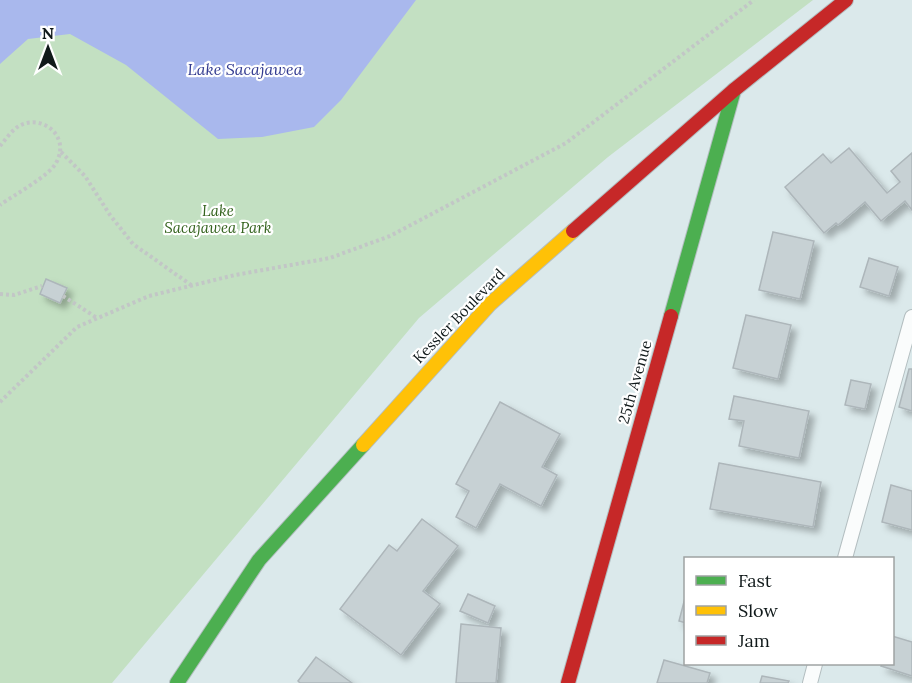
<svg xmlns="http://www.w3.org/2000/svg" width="912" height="683" font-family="Lora,serif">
<defs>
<filter id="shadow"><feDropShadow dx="5.5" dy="5.5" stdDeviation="3" flood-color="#0004"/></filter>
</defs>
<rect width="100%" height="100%" fill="#dbe9eb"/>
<path fill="#c3e0c2" d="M 0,0 L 813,0 L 608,157 L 419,318 L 112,683 L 0,683 Z"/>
<path fill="#a9b8ed" d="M 0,0 L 416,0 L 341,100 L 314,127 L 262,137 L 218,139 L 126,65 L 70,34 L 28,39 L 0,64 Z"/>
<g fill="#c7d1d4" stroke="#adb6ba" stroke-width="1.5" filter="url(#shadow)">
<path d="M 849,148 L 887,193 L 900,182 L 891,171 L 912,153 L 912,210 L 905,201 L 881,221 L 865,202 L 838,225 L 836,223 L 824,233 L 785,187 L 823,154 L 831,163 Z"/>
<path d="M 773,232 L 814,241 L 800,299 L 759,290 Z"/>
<path d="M 869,258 L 898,267 L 889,296 L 860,287 Z"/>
<path d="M 46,279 L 67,288 L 60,303 L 40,294 Z"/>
<path d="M 746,315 L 791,325 L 778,379 L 733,368 Z"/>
<path d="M 909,369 L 912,369 L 912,411 L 899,407 Z"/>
<path d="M 851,380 L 871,384 L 865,409 L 845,405 Z"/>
<path d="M 734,396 L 809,411 L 799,458 L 739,446 L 744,421 L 729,419 Z"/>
<path d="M 500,402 L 560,434 L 542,467 L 557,475 L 541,506 L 500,484 L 476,528 L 456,517 L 469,491 L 456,484 Z"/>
<path d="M 719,463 L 821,482 L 813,527 L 710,509 Z"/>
<path d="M 891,485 L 912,491 L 912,530 L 882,522 Z"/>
<path d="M 422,519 L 458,546 L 423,591 L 440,604 L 401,655 L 340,609 L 389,545 L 397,551 Z"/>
<path d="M 468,594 L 495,606 L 488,623 L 460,611 Z"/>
<path d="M 686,594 L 686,623 L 679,621 Z"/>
<path d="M 461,624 L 501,628 L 496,683 L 456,683 Z"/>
<path d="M 892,636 L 912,642 L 912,676 L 881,666 L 882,664 L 892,664 Z"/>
<path d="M 316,657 L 352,683 L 300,683 L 298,681 Z"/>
<path d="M 664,660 L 710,673 L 707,683 L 657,683 Z"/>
<path d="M 762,676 L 789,681 L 788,683 L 760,683 Z"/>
</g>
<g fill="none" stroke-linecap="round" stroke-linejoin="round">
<g stroke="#b3bec0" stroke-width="16">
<g id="lane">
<path d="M 845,558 L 912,317"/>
<path d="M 810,683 L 815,664"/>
</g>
</g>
<g stroke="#b3bec0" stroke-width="16">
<g id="fast">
<path d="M 671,316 L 734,90"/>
<path d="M 177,683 L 259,560 L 363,445"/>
</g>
</g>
<g stroke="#b3bec0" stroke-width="16">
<path id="slow" d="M 363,445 L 490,304 L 573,231"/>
</g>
<g stroke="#b3bec0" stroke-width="16">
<g id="jam">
<path d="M 573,231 L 734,90 L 846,0"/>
<path d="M 568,683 L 671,316"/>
</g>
</g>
<g stroke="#c2c6c6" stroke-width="4" stroke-dasharray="3 3" stroke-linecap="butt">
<path d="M 0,146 C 5,140 10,133 16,128 C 39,111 72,135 56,163 C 49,176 14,195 0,205"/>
<path d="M 61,152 L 85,176 L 110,215 L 133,244 L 191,285"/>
<path d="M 0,294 L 14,295 L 42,286"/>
<path d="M 63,296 L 97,318"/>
<path d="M 0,402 L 77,327 L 149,296 L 235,275 L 330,258 L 390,236 L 566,143 L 754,0"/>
</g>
<use href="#lane" stroke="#fafcfc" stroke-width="14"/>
<use href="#fast" stroke="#4caf50" stroke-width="14"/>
<use href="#slow" stroke="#ffc107" stroke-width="14"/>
<use href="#jam" stroke="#c62828" stroke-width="14"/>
</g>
<g text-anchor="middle" stroke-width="4.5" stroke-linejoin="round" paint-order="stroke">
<g font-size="15" font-style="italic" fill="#34631e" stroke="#fff">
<text x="218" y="216">Lake<tspan x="218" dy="17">Sacajawea Park</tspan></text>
</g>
<g font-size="15" fill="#10191a" stroke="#fff">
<text transform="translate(459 316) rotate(-46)" y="5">Kessler Boulevard</text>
<text transform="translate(635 382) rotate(-74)" y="5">25th Avenue</text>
</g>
<g font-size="16" font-style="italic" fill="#323a90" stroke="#fff">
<text x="245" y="75">Lake Sacajawea</text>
</g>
</g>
<rect x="684" y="557" width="210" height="108" fill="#ffffff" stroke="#9fa3a3" stroke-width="1.5"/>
<rect x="696" y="576" width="30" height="9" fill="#4caf50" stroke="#9fa3a3" stroke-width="1.5"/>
<text x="738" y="587" font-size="18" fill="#10191a">Fast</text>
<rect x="696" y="606" width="30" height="9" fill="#ffc107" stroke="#9fa3a3" stroke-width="1.5"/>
<text x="738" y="617" font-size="18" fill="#10191a">Slow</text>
<rect x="696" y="636" width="30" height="9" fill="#c62828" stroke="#9fa3a3" stroke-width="1.5"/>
<text x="738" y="647" font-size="18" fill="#10191a">Jam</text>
<g transform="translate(48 48)" stroke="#ffffff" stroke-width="4.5" paint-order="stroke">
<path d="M0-4.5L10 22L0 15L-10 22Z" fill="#10191a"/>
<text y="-9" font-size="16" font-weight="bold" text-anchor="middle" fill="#10191a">N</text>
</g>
</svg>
